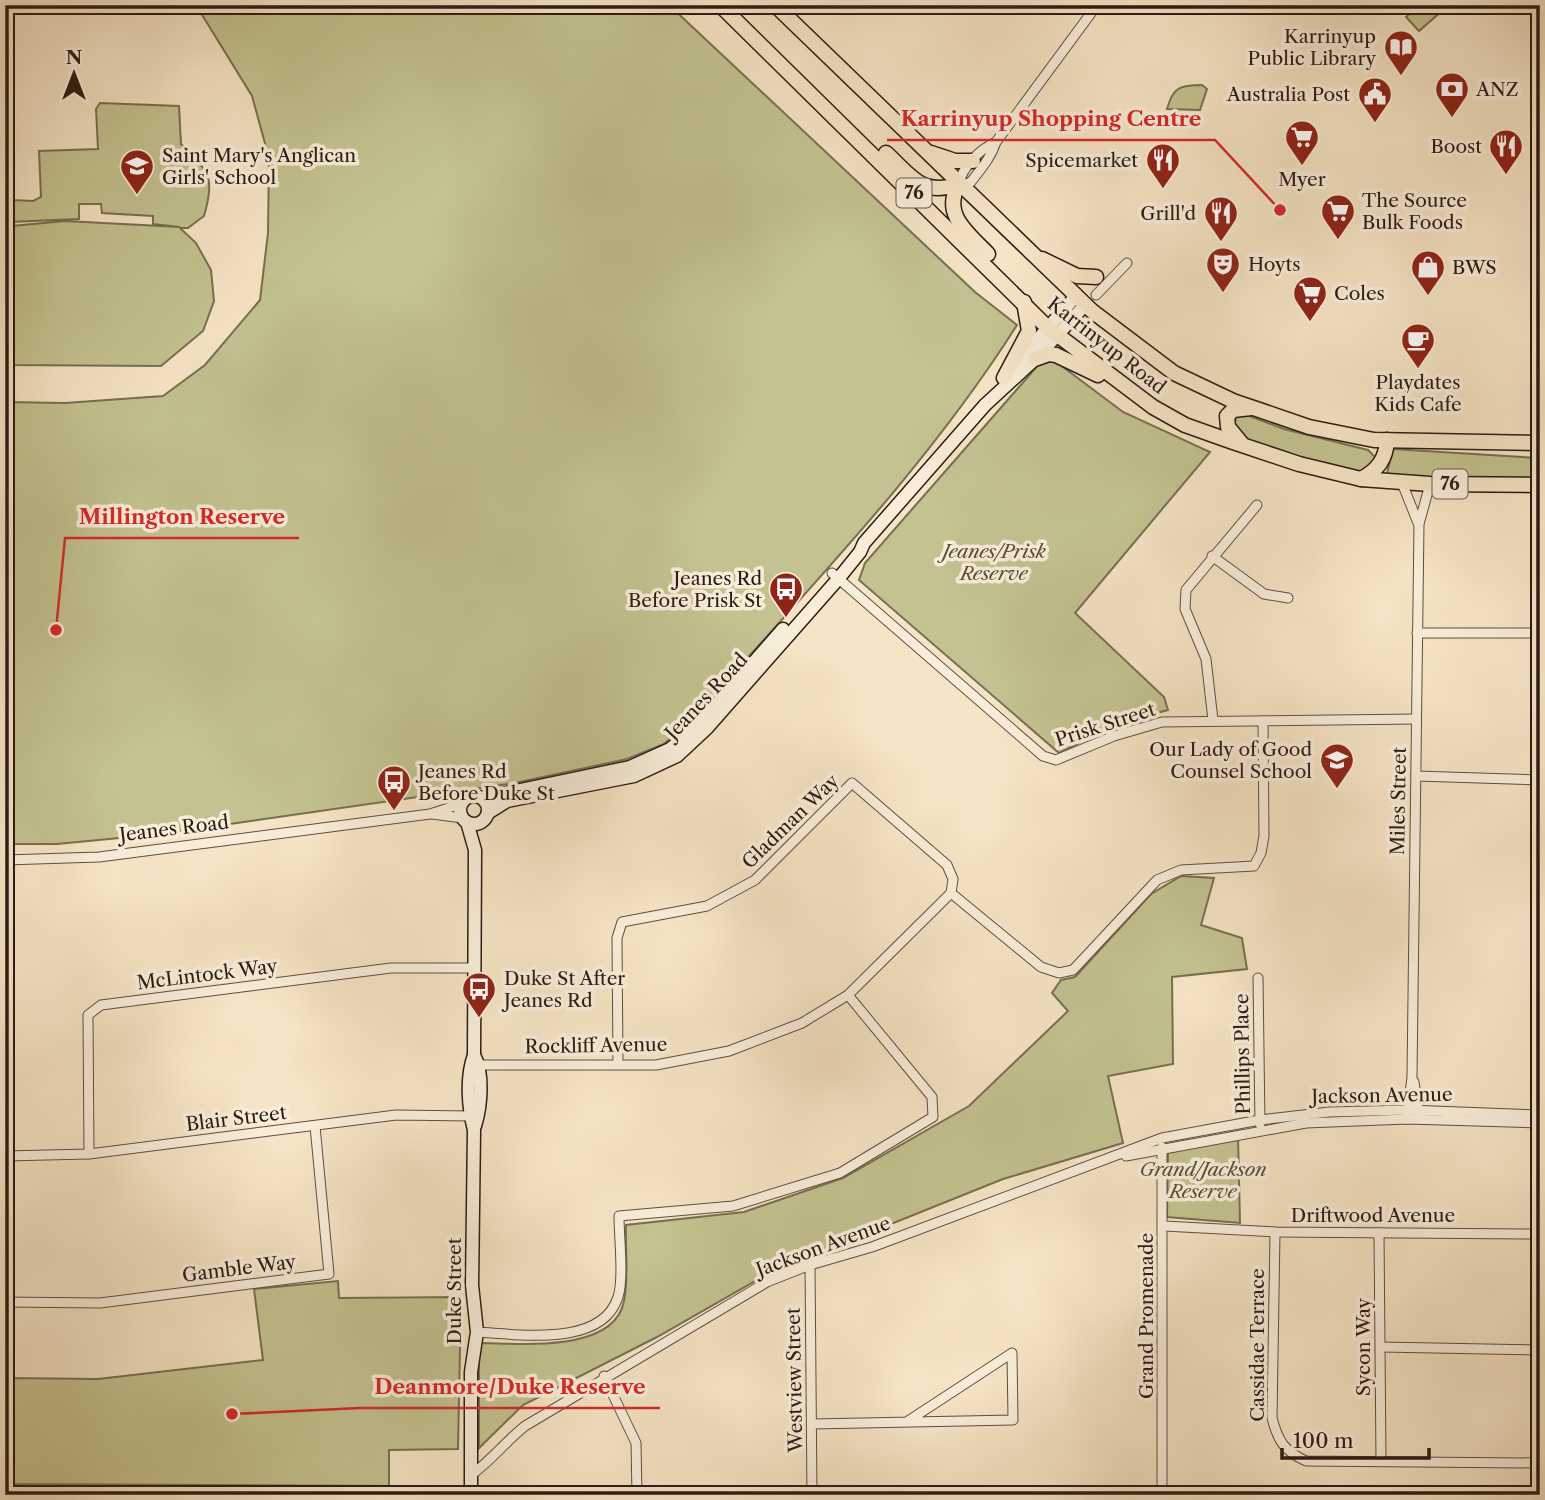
<svg xmlns="http://www.w3.org/2000/svg" width="1545" height="1500" font-family="'Libre Caslon Text',serif">
<rect width="100%" height="100%" fill="#f5e4c5"/>
<filter id="stains"><feTurbulence type="fractalNoise" baseFrequency=".00286" numOctaves="4"/><feColorMatrix values="0 0 0 0 .2 0 0 0 0 .09 0 0 0 0 .02 0 0 0 .5 -.17"/></filter>
<radialGradient id="worn" r=".72"><stop offset=".6" stop-color="#630" stop-opacity="0"/><stop offset="1" stop-color="#630" stop-opacity=".3"/></radialGradient>
<g fill="#c3c290" stroke="#776f52" stroke-width="2">
<path d="M 196,5 L 669,5 L 975,292 L 1017,325 C 926,469 804,593 692,720 L 664,744 L 627,759 L 515,783 L 161,834 L 57,844 L 5,844 L 5,402 L 65,403 L 163,396 L 205,365 L 260,300 L 268,233 L 269,158 L 252,96 Z"/>
<path d="M 1419,5 L 1441,5 L 1444,9 L 1419,31 L 1406,17 Z"/>
<path d="M 1202,85 L 1207,89 L 1200,110 L 1167,109 C 1173,87 1180,85 1202,85 Z"/>
<path d="M 100,103 L 179,106 L 181,144 C 208,172 216,176 204,216 L 188,228 L 180,228 L 196,243 L 211,270 L 214,301 L 203,331 L 161,366 L 5,365 L 5,230 L 11,226 L 65,221 L 180,227 L 153,224 L 153,216 L 102,213 L 101,204 L 79,204 L 79,219 L 10,222 L 5,226 L 5,205 L 12,204 L 11,200 L 33,201 L 41,197 L 39,151 L 98,149 L 96,109 Z"/>
<path d="M 1047,355 L 1123,412 L 1210,452 L 1075,613 L 1164,697 L 1168,710 L 1120,723 L 1059,753 L 859,580 L 865,563 Z"/>
<path d="M 1244,414 L 1284,429 L 1368,450 L 1376,458 L 1376,467 L 1355,473 L 1319,465 L 1247,441 L 1234,427 L 1236,417 Z"/>
<path d="M 1393,449 L 1537,458 L 1540,480 L 1386,477 Z"/>
<path d="M 1181,876 L 1214,878 L 1201,925 L 1242,938 L 1247,969 L 1172,977 L 1173,1064 L 1108,1076 L 1123,1143 L 1003,1179 L 769,1273 L 657,1337 L 523,1405 L 479,1448 L 479,1343 C 518,1343 614,1354 624,1301 C 629,1277 625,1249 626,1225 L 744,1212 L 843,1178 L 969,1106 L 1068,1011 L 1052,993 L 1061,980 L 1075,977 L 1151,894 Z"/>
<path d="M 1238,1136 L 1240,1223 L 1167,1217 L 1168,1151 Z"/>
<path d="M 338,1281 L 339,1298 L 461,1297 L 458,1449 L 389,1450 L 389,1486 L 5,1484 L 5,1378 L 98,1379 L 263,1360 L 254,1289 Z"/>
</g>
<g fill="none" stroke-linecap="round" stroke-linejoin="round">
<g stroke="#5e4e41" stroke-width="11">
<g id="minor">
<path d="M 996,142 C 980,149 962,167 959,184 L 970,183 C 980,170 991,158 996,142 L 1097,5"/>
<path d="M 1096,295 L 1127,263"/>
<path d="M 1402,483 L 1418,523"/>
<path d="M 1212,556 L 1264,594 L 1288,598"/>
<path d="M 832,573 L 1043,756 L 1056,760 L 1114,736 L 1162,722 L 1416,719"/>
<path d="M 1417,633 L 1540,633"/>
<path d="M 1213,720 L 1206,659 L 1185,609 L 1186,590 L 1257,505"/>
<path d="M 1416,776 L 1540,780"/>
<path d="M 432,814 L 463,818"/>
<path d="M 5,860 L 99,857 L 430,814 L 461,804"/>
<path d="M 951,893 L 1041,967 L 1059,973 L 1073,970 L 1157,880 L 1181,870 L 1254,866 L 1261,853 L 1264,836 L 1263,721"/>
<path d="M 1258,978 L 1260,1124"/>
<path d="M 618,1064 L 617,938 L 622,922 L 707,906 L 755,880 L 852,783 L 947,865 L 953,879 L 951,893"/>
<path d="M 479,1065 L 656,1065 L 729,1051 L 802,1023 L 848,995 L 951,893"/>
<path d="M 1414,1082 L 1419,1113"/>
<path d="M 1407,1119 L 1412,1077 L 1419,524 L 1430,484"/>
<path d="M 89,1154 L 88,1015 L 101,1005 L 391,968 L 473,968"/>
<path d="M 5,1156 L 89,1154 L 396,1115 L 470,1116"/>
<path d="M 1126,1156 L 1306,1123 L 1407,1119 L 1540,1123"/>
<path d="M 1164,1226 L 1275,1232 L 1540,1234"/>
<path d="M 1275,1232 L 1272,1418 C 1278,1441 1284,1451 1306,1461 L 1540,1463"/>
<path d="M 1379,1233 L 1381,1461"/>
<path d="M 810,1265 L 812,1495"/>
<path d="M 5,1302 L 100,1303 L 329,1274 L 315,1126"/>
<path d="M 477,1332 C 518,1334 602,1348 618,1297 C 624,1278 619,1238 619,1216 L 733,1206 L 840,1173 L 933,1117 L 932,1097 L 848,995"/>
<path d="M 1381,1347 L 1540,1350"/>
<path d="M 604,1376 L 636,1443 L 637,1495"/>
<path d="M 812,1424 L 1013,1420 L 1012,1353 L 908,1421"/>
<path d="M 471,1475 C 491,1461 505,1442 525,1426 L 767,1282 L 810,1265 L 872,1247 L 1162,1138 L 1260,1120 L 1329,1112 L 1407,1110 L 1540,1115"/>
<path d="M 1162,1495 L 1162,1147"/>
</g>
</g>
<g stroke="#2b1c15" stroke-width="15">
<g id="secondary">
<path d="M 1016,364 L 1076,296"/>
<circle cx="474" cy="810" r="14"/>
<path d="M 483,798 L 630,767 L 670,749 L 696,728 L 783,629"/>
<path d="M 488,813 L 507,801 L 634,776 L 677,756 L 707,728 L 839,578 L 860,552 L 864,543 L 985,405 L 1035,359 L 1085,305"/>
<path d="M 467,822 L 475,850 L 474,1055 C 466,1077 468,1107 474,1130 L 472,1285 L 477,1332 L 471,1372 L 471,1495"/>
<path d="M 474,1055 C 484,1073 481,1107 475,1126"/>
</g>
</g>
<g stroke="#2b1c15" stroke-width="17">
<g id="trunk">
<path d="M 720,5 L 1047,327 L 1153,407 L 1185,425 L 1230,441 L 1299,464 L 1361,479 L 1430,484 L 1540,485"/>
<path d="M 775,5 L 1092,311 L 1174,373 L 1233,401 L 1309,427 L 1374,440 L 1540,443"/>
<path d="M 886,153 C 912,177 922,197 959,184"/>
<path d="M 931,153 L 955,161 L 973,161"/>
<path d="M 959,184 C 941,214 968,233 988,254"/>
<path d="M 1042,259 L 1077,276 L 1096,277"/>
<path d="M 1035,359 L 1049,354 L 1056,355 L 1098,375"/>
<path d="M 1004,378 L 1029,331 L 1024,302"/>
<path d="M 1242,444 L 1228,427 L 1227,416 L 1233,410 L 1251,408"/>
<path d="M 1361,479 C 1378,470 1386,459 1387,440"/>
</g>
</g>
<use href="#minor" stroke="#f8edd9" stroke-width="9"/>
<use href="#secondary" stroke="#f8edd9" stroke-width="12"/>
<use href="#trunk" stroke="#f5e4c5" stroke-width="14"/>
</g>
<defs>
<g id="library-pin" transform="scale(1.75)"><path d="M0 17L-7.5 6A9.5 9.5 0 1 1 7.5 6Z" fill="#8f2418" stroke="#f8edd9"/><path d="M-6-4Q-3-5.5-.7-3.5V5Q-3 3-6 4ZM6-4Q3-5.5 .7-3.5V5Q3 3 6 4Z" fill="#fff"/></g>
<g id="bank-pin" transform="scale(1.75)"><path d="M0 17L-7.5 6A9.5 9.5 0 1 1 7.5 6Z" fill="#8f2418" stroke="#f8edd9"/><path d="M-6-4H6V4H-6ZM0-2.3a2.3 2.3 0 1 0 0 4.6a2.3 2.3 0 1 0 0-4.6Z" fill="#fff"/></g>
<g id="civic-pin" transform="scale(1.75)"><path d="M0 17L-7.5 6A9.5 9.5 0 1 1 7.5 6Z" fill="#8f2418" stroke="#f8edd9"/><path d="M-.6-6.5H3V-4.5H.6V-3L4-1V1h2V6H-6V1h2V-1L-.6-3ZM-1.2 2.5V6h2.4V2.5Z" fill="#fff"/></g>
<g id="supermarket-pin" transform="scale(1.75)"><path d="M0 17L-7.5 6A9.5 9.5 0 1 1 7.5 6Z" fill="#8f2418" stroke="#f8edd9"/><path d="M-6-5.5h2.5l.6 2H6L4.5 2H-2.5L-4.4-4H-6ZM-1.5 3.2a1.3 1.3 0 1 0 .1 0ZM3 3.2a1.3 1.3 0 1 0 .1 0Z" fill="#fff"/></g>
<g id="restaurant-pin" transform="scale(1.75)"><path d="M0 17L-7.5 6A9.5 9.5 0 1 1 7.5 6Z" fill="#8f2418" stroke="#f8edd9"/><path d="M-5-6h1v4h1v-4h1v4h1v-4h1v5L-1.5 .5V6h-2V.5L-5-1ZM5-6V6H3V1.5H1.5Q1.5-4 5-6Z" fill="#fff"/></g>
<g id="school-pin" transform="scale(1.75)"><path d="M0 17L-7.5 6A9.5 9.5 0 1 1 7.5 6Z" fill="#8f2418" stroke="#f8edd9"/><path d="M0-5L7-2L0 1L-7-2ZM-4 1L0 2.5L4 1V4Q0 6-4 4Z" fill="#fff"/></g>
<g id="theatre-pin" transform="scale(1.75)"><path d="M0 17L-7.5 6A9.5 9.5 0 1 1 7.5 6Z" fill="#8f2418" stroke="#f8edd9"/><path d="M-5-5.5Q0-4 5-5.5V0Q5 5 0 6Q-5 5-5 0ZM-3.3-2.5H-1v1.5H-3.3ZM1-2.5H3.3v1.5H1ZM-2.8 1Q0 5.5 2.8 1Z" fill="#fff"/></g>
<g id="shop-pin" transform="scale(1.75)"><path d="M0 17L-7.5 6A9.5 9.5 0 1 1 7.5 6Z" fill="#8f2418" stroke="#f8edd9"/><path d="M-5-2.5h2.3a2.7 3.5 0 0 1 5.4 0H5L5.5 6h-11ZM-1.5-2.5h3a1.5 2.3 0 0 0-3 0Z" fill="#fff"/></g>
<g id="cafe-pin" transform="scale(1.75)"><path d="M0 17L-7.5 6A9.5 9.5 0 1 1 7.5 6Z" fill="#8f2418" stroke="#f8edd9"/><path d="M-5.5-4.5H6V0H3Q3 3.5 0 3.5H-2.5Q-5.5 3.5-5.5 0ZM3-3.2v2h1.7v-2ZM-6 4.5H4V6H-6Z" fill="#fff"/></g>
<g id="bus-pin" transform="scale(1.75)"><path d="M0 17L-7.5 6A9.5 9.5 0 1 1 7.5 6Z" fill="#8f2418" stroke="#f8edd9"/><path d="M-5-6H5V4H4V6H2V4H-2V6H-4V4H-5ZM-3.5-4V0h7V-4ZM-3.5 1.2v1.5H-2V1.2ZM2 1.2v1.5H3.5V1.2Z" fill="#fff"/></g>
</defs>
<g fill-rule="evenodd">
<use href="#library-pin" x="1401" y="47"/>
<use href="#bank-pin" x="1452" y="89"/>
<use href="#civic-pin" x="1375" y="94"/>
<use href="#supermarket-pin" x="1302" y="137"/>
<use href="#restaurant-pin" x="1506" y="146"/>
<use href="#restaurant-pin" x="1163" y="160"/>
<use href="#school-pin" x="137" y="166"/>
<use href="#supermarket-pin" x="1338" y="211"/>
<use href="#restaurant-pin" x="1221" y="213"/>
<use href="#theatre-pin" x="1223" y="264"/>
<use href="#shop-pin" x="1428" y="267"/>
<use href="#supermarket-pin" x="1310" y="293"/>
<use href="#cafe-pin" x="1418" y="340"/>
<use href="#bus-pin" x="786" y="589"/>
<use href="#school-pin" x="1337" y="760"/>
<use href="#bus-pin" x="394" y="782"/>
<use href="#bus-pin" x="479" y="989"/>
</g>
<g text-anchor="middle" stroke-width="7" stroke-linejoin="round" paint-order="stroke">
<g fill="#f8edd9" stroke="#685b50" stroke-width="2">
<rect x="896.5" y="178.5" width="35" height="29" rx="5"/>
<rect x="1432.5" y="469.5" width="35" height="29" rx="5"/>
</g>
<g font-size="18" font-weight="bold" fill="#2b1c15">
<text x="914" y="199">76</text>
<text x="1450" y="490">76</text>
</g>
<g font-size="19" fill="#2b1c15" stroke="#f8edd9" text-anchor="start">
<text x="1376" y="43" text-anchor="end">Karrinyup<tspan x="1376" dy="22">Public Library</tspan></text>
<text x="1476" y="96">ANZ</text>
<text x="1350" y="101" text-anchor="end">Australia Post</text>
<text x="1482" y="153" text-anchor="end">Boost</text>
<text x="162" y="162">Saint Mary's Anglican<tspan x="162" dy="22">Girls' School</tspan></text>
<text x="1138" y="167" text-anchor="end">Spicemarket</text>
<text x="1302" y="186" text-anchor="middle">Myer</text>
<text x="1362" y="207">The Source<tspan x="1362" dy="22">Bulk Foods</tspan></text>
<text x="1196" y="220" text-anchor="end">Grill'd</text>
<text x="1248" y="271">Hoyts</text>
<text x="1452" y="274">BWS</text>
<text x="1334" y="300">Coles</text>
<text x="1418" y="389" text-anchor="middle">Playdates<tspan x="1418" dy="22">Kids Cafe</tspan></text>
<text x="762" y="585" text-anchor="end">Jeanes Rd<tspan x="762" dy="22">Before Prisk St</tspan></text>
<text x="1312" y="756" text-anchor="end">Our Lady of Good<tspan x="1312" dy="22">Counsel School</tspan></text>
<text x="418" y="778">Jeanes Rd<tspan x="418" dy="22">Before Duke St</tspan></text>
<text x="504" y="985">Duke St After<tspan x="504" dy="22">Jeanes Rd</tspan></text>
</g>
<g font-size="19" fill="#2b1c15" stroke="#f8edd9">
<text transform="translate(1107 345) rotate(38)" y="7">Karrinyup Road</text>
<text transform="translate(706 696) rotate(-47)" y="7">Jeanes Road</text>
<text transform="translate(1105 724) rotate(-18)" y="7">Prisk Street</text>
<text transform="translate(1398 801) rotate(-89)" y="7">Miles Street</text>
<text transform="translate(790 821) rotate(-44)" y="7">Gladman Way</text>
<text transform="translate(174 828) rotate(-7)" y="7">Jeanes Road</text>
<text transform="translate(207 974) rotate(-7)" y="7">McLintock Way</text>
<text transform="translate(596 1045) rotate(-1)" y="7">Rockliff Avenue</text>
<text transform="translate(1242 1054) rotate(-91)" y="7">Phillips Place</text>
<text transform="translate(1382 1095) rotate(-1)" y="7">Jackson Avenue</text>
<text transform="translate(236 1118) rotate(-7)" y="7">Blair Street</text>
<text x="1373" y="1222">Driftwood Avenue</text>
<text transform="translate(823 1246) rotate(-20)" y="7">Jackson Avenue</text>
<text transform="translate(239 1268) rotate(-7)" y="7">Gamble Way</text>
<text transform="translate(454 1291) rotate(-90)" y="7">Duke Street</text>
<text transform="translate(1146 1316) rotate(-90)" y="7">Grand Promenade</text>
<text transform="translate(1257 1345) rotate(-90)" y="7">Cassidae Terrace</text>
<text transform="translate(1363 1347) rotate(-90)" y="7">Sycon Way</text>
<text transform="translate(794 1380) rotate(-91)" y="7">Westview Street</text>
</g>
<g font-size="19" font-style="italic" fill="#594e3a" stroke="#f8edd9">
<text x="994" y="558">Jeanes/Prisk<tspan x="994" dy="22">Reserve</tspan></text>
<text x="1203" y="1176">Grand/Jackson<tspan x="1203" dy="22">Reserve</tspan></text>
</g>
</g>
<path fill="none" stroke="#d62828" stroke-width="2.5" d="M1280 210L1215 140H887M56 630L65 538H299M232 1414L360 1408H660"/>
<g fill="#d62828" stroke="#f8edd9" stroke-width="2.5">
<circle cx="1280" cy="210" r="7"/>
<circle cx="56" cy="630" r="7"/>
<circle cx="232" cy="1414" r="7"/>
</g>
<g font-size="21" text-anchor="middle" font-weight="bold" fill="#d62828" stroke="#f8edd9" stroke-width="7" stroke-linejoin="round" paint-order="stroke">
<text x="1051" y="126">Karrinyup Shopping Centre</text>
<text x="182" y="524">Millington Reserve</text>
<text x="510" y="1394">Deanmore/Duke Reserve</text>
</g>
<rect width="1545" height="1500" fill="none" stroke="#f5e4c5" stroke-width="28"/>
<rect x="7" y="7" width="1531" height="1486" fill="none" stroke="#2b1c15" stroke-width="3.5"/>
<rect x="14" y="14" width="1517" height="1472" fill="none" stroke="#2b1c15" stroke-width="2"/>
<g transform="translate(74 74)" stroke="#f8edd9" stroke-width="5" paint-order="stroke">
<path d="M0-5L12 26L0 18L-12 26Z" fill="#2b1c15"/>
<text y="-10" font-size="19" font-weight="bold" text-anchor="middle" fill="#2b1c15">N</text>
</g>
<path d="M1282 1448v10h147v-10" fill="none" stroke="#2b1c15" stroke-width="3.5"/>
<text x="1293" y="1448" font-size="21" fill="#2b1c15" stroke="#f8edd9" stroke-width="5" paint-order="stroke">100 m</text>
<rect width="100%" height="100%" filter="url(#stains)"/>
<rect width="100%" height="100%" fill="url(#worn)"/>
</svg>
